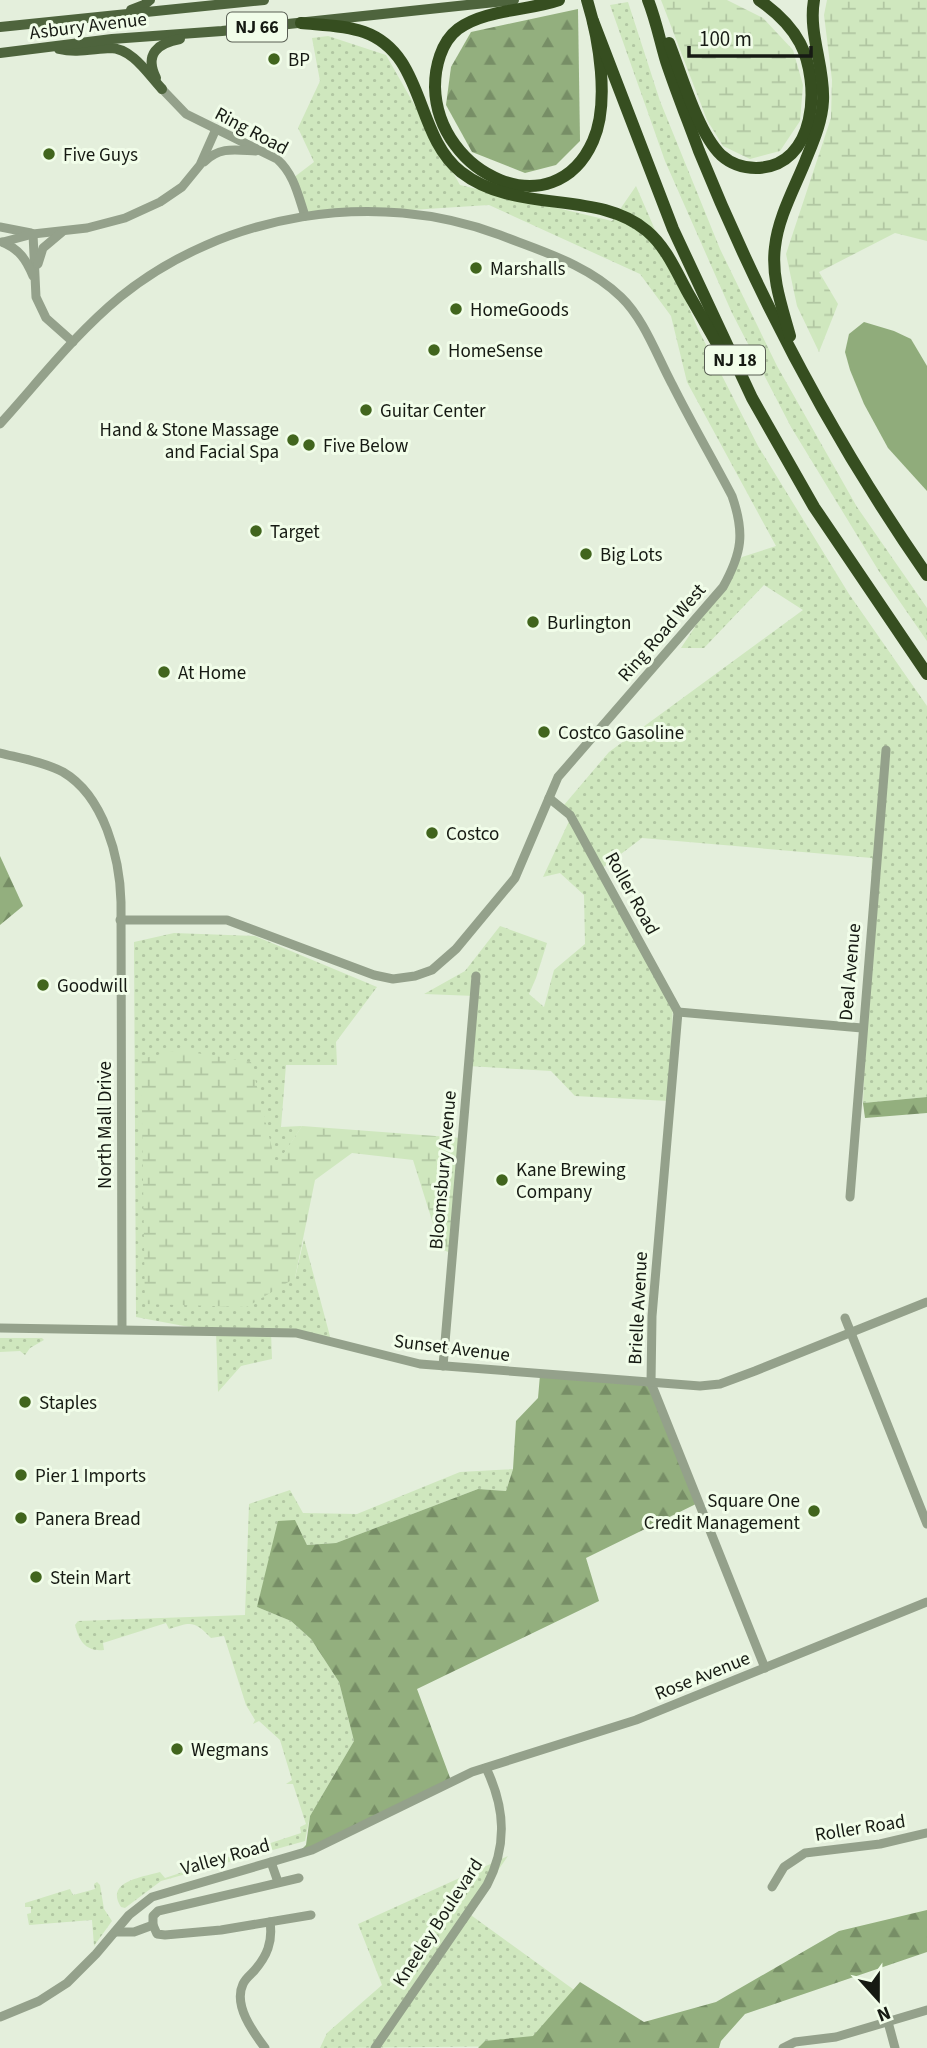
<svg xmlns="http://www.w3.org/2000/svg" width="927" height="2048" font-family="'Source Sans 3',sans-serif">
<defs>
<pattern id="grass-dots" width="8" height="8" patternUnits="userSpaceOnUse" patternTransform="scale(1.75)"><rect width="8" height="8" fill="#cfe7be"/><path d="M2 2h.1M6 6h.1" fill="none" stroke="#b1c6a2" stroke-width="1.8" stroke-linecap="round"/></pattern>
<pattern id="forest-firs" width="22" height="20" patternUnits="userSpaceOnUse" patternTransform="scale(1.75)"><rect width="22" height="20" fill="#93af7e"/><path d="M5 1l3.5 6h-7zM16 11l3.5 6h-7z" fill="#778e66"/></pattern>
<pattern id="wetland-marsh" width="20" height="14" patternUnits="userSpaceOnUse" patternTransform="scale(1.75)"><rect width="20" height="14" fill="#cfe7be"/><path d="M1 5h8M5 5V1M11 12h8M15 12V8" fill="none" stroke="#b1c6a2"/></pattern>
</defs>
<rect width="100%" height="100%" fill="#e4efdc"/>
<g fill="url(#grass-dots)">
<path d="M 628,2 L 660,101 L 720,249 L 777,366 L 857,507 L 927,608 L 927,641 L 880,573 L 791,427 L 732,313 L 665,161 L 610,5 Z"/>
<path d="M 328,36 L 386,55 L 460,185 L 612,221 L 636,186 L 698,329 L 758,446 L 849,594 L 927,706 L 927,1097 L 863,1103 L 872,858 L 642,838 L 601,869 L 673,1006 L 669,1101 L 575,1096 L 551,1071 L 468,1066 L 475,996 L 424,994 L 465,971 L 500,926 L 547,943 L 536,978 L 529,994 L 544,1007 L 554,970 L 585,944 L 584,895 L 560,873 L 543,877 L 570,819 L 564,805 L 609,752 L 803,610 L 764,585 L 704,648 L 681,648 L 736,564 L 742,557 L 776,546 L 687,382 L 671,316 L 640,274 L 489,205 L 302,217 L 293,178 L 314,162 L 298,128 L 320,81 L 312,38 Z"/>
<path d="M 174,933 L 255,936 L 377,987 L 336,1042 L 337,1065 L 286,1065 L 281,1127 L 302,1126 L 276,1166 L 295,1278 L 304,1239 L 331,1340 L 271,1332 L 272,1359 L 241,1366 L 218,1392 L 216,1332 L 136,1317 L 134,942 Z"/>
<path d="M 0,1338 L 42,1338 L 44,1340 L 30,1348 L 25,1355 L 20,1351 L 0,1352 Z"/>
<path d="M 513,1469 L 506,1491 L 478,1489 L 336,1543 L 307,1545 L 295,1521 L 257,1607 L 291,1621 L 311,1639 L 339,1682 L 354,1741 L 310,1816 L 305,1841 L 161,1881 L 125,1908 L 121,1907 C 104,1881 144,1877 160,1872 L 165,1878 L 301,1833 L 300,1827 L 306,1824 L 293,1784 L 286,1784 L 292,1780 L 280,1740 L 259,1721 L 253,1724 L 255,1720 L 246,1705 L 224,1636 L 211,1638 C 194,1620 191,1622 169,1629 L 166,1623 L 103,1643 L 104,1650 C 86,1652 79,1641 75,1625 L 78,1621 L 245,1615 L 249,1504 L 290,1490 L 303,1513 L 357,1514 L 460,1472 Z"/>
<path d="M 508,1856 L 468,1913 L 577,1992 L 536,2046 L 320,2048 L 327,2033 L 382,1985 L 358,1924 Z"/>
<path d="M 97,1882 L 100,1885 L 104,1909 L 112,1921 L 94,1946 L 92,1920 L 29,1925 L 27,1914 L 31,1913 L 31,1907 L 25,1907 L 25,1903 L 70,1889 L 73,1895 L 95,1889 L 94,1884 Z"/>
</g>
<g fill="url(#forest-firs)">
<path d="M 578,9 L 580,141 L 556,165 L 525,173 L 472,152 L 446,105 L 451,67 L 471,32 Z"/>
<path d="M 0,856 L 23,906 L 0,925 Z"/>
<path d="M 927,1097 L 927,1113 L 865,1118 L 863,1103 Z"/>
<path d="M 540,1375 L 647,1382 L 700,1502 L 586,1558 L 599,1601 L 417,1689 L 452,1783 L 296,1855 L 306,1845 L 310,1816 L 354,1741 L 339,1682 L 311,1639 L 291,1621 L 257,1607 L 278,1521 L 295,1520 L 307,1545 L 336,1543 L 478,1489 L 506,1491 L 513,1469 L 516,1421 L 538,1398 Z"/>
<path d="M 927,1910 L 927,1952 L 745,2014 L 721,2041 L 719,2048 L 478,2048 L 485,2041 L 533,2036 L 580,1982 L 644,2022 L 716,2002 L 839,1931 Z"/>
</g>
<g fill="url(#wetland-marsh)">
<path d="M 661,0 L 727,0 L 763,18 L 793,50 L 803,85 L 800,121 L 780,151 L 750,159 L 723,146 L 707,120 Z"/>
<path d="M 827,0 L 927,0 L 927,241 L 895,233 L 819,272 L 838,304 L 819,352 L 797,306 L 786,254 L 831,118 L 832,80 L 824,15 Z"/>
<path d="M 178,1050 L 251,1062 L 276,1165 L 302,1126 L 462,1138 L 453,1254 L 441,1249 L 413,1160 L 352,1153 L 315,1180 L 295,1278 L 247,1307 L 145,1304 L 141,1059 Z"/>
</g>
<path fill="#90ac7b" d="M 864,322 L 894,331 L 911,339 L 927,366 L 927,491 L 888,448 L 864,404 L 850,370 L 845,352 L 849,334 Z"/>
<g fill="none" stroke-linecap="round" stroke-linejoin="round">
<g stroke="#94a18b" stroke-width="9">
<path d="M 162,89 L 186,114 L 277,159 C 294,174 298,195 305,216"/>
<path d="M 204,162 C 220,146 236,150 256,151"/>
<path d="M 0,227 L 31,233"/>
<path d="M 33,234 L 36,297 L 46,318 L 73,342"/>
<path d="M 2,242 C 19,249 26,259 33,276"/>
<path d="M 3,242 L 33,234 L 87,228 L 125,218 L 160,202 L 182,187 L 200,165 L 216,129"/>
<path d="M 38,264 L 43,248 L 62,232"/>
<path d="M 0,424 C 39,381 75,334 120,297 C 224,213 375,188 500,235 C 543,252 587,264 621,297 C 644,319 657,356 672,384 C 691,422 712,458 732,496 C 745,533 742,553 723,587 L 558,777 L 515,878 L 456,949 L 432,970 L 415,976 L 393,979 L 374,975 L 227,920 L 120,920"/>
<path d="M 0,753 C 20,758 44,762 63,772 C 104,796 120,858 121,902 L 122,1329"/>
<path d="M 549,798 L 570,815 L 678,1012"/>
<path d="M 678,1012 L 652,1316 L 651,1383 L 765,1668"/>
<path d="M 678,1012 L 862,1028"/>
<path d="M 850,1197 L 886,750"/>
<path d="M 845,1318 L 927,1524"/>
<path d="M 0,1328 L 296,1333 L 420,1364 L 700,1386 L 720,1384 L 755,1371 L 927,1302"/>
<path d="M 443,1366 L 476,976"/>
<path d="M 271,1862 L 278,1882"/>
<path d="M 772,1887 L 784,1867 L 805,1853 L 880,1844 L 927,1833"/>
<path d="M 153,1925 L 153,1916 L 158,1911 L 299,1878"/>
<path d="M 115,1932 L 134,1932 L 153,1925 L 157,1934 L 165,1935 L 221,1930 L 311,1915"/>
<path d="M 0,2017 L 39,2001 L 67,1983 L 96,1954 L 129,1915 L 152,1897 L 312,1850 L 472,1772 L 636,1720 L 927,1602"/>
<path d="M 888,2022 L 895,2048"/>
<path d="M 265,2048 C 253,2032 233,2005 243,1984 C 245,1979 250,1975 254,1971 C 267,1956 273,1942 270,1922"/>
<path d="M 375,2048 L 487,1885 C 508,1845 505,1807 486,1768"/>
<path d="M 783,2048 L 795,2042 L 836,2037 L 927,2010"/>
</g>
<g stroke="#4e643d" stroke-width="10">
<path d="M 131,10 L 144,5 L 150,0"/>
<path d="M 0,27 L 264,0"/>
<path d="M 59,49 C 76,53 92,49 110,48 C 132,48 148,74 162,89"/>
<path d="M 0,53 L 112,39 L 222,31 L 514,0"/>
<path d="M 156,78 C 144,54 158,43 180,39"/>
</g>
<g stroke="#364e20" stroke-width="12">
<path d="M 559,0 C 528,11 485,9 458,29 C 441,42 435,67 435,87 C 437,175 554,229 593,141 C 610,103 599,39 587,0"/>
<path d="M 648,0 C 656,20 660,41 666,61 C 676,91 688,121 699,151 C 759,299 835,443 927,575"/>
<path d="M 593,21 L 673,229 L 752,398 L 814,507 L 927,674"/>
<path d="M 301,23 C 322,25 344,25 364,32 C 426,54 414,135 461,172 C 516,215 598,189 647,231 C 666,247 676,271 688,293 C 702,317 716,342 730,367"/>
<path d="M 669,43 C 681,73 698,133 721,155 C 730,163 743,168 756,168 C 817,167 821,83 800,43 C 791,26 775,11 759,0"/>
<path d="M 790,336 C 782,307 771,277 775,247 C 778,218 794,189 805,162 C 813,142 822,122 823,101 C 825,67 808,34 814,0"/>
</g>
</g>
<g fill="#41651d" stroke="#f1fde9" stroke-width="2.5">
<circle cx="274" cy="59" r="7"/>
<circle cx="49" cy="154" r="7"/>
<circle cx="476" cy="268" r="7"/>
<circle cx="456" cy="309" r="7"/>
<circle cx="434" cy="350" r="7"/>
<circle cx="366" cy="410" r="7"/>
<circle cx="293" cy="440" r="7"/>
<circle cx="309" cy="445" r="7"/>
<circle cx="256" cy="531" r="7"/>
<circle cx="586" cy="554" r="7"/>
<circle cx="533" cy="622" r="7"/>
<circle cx="164" cy="672" r="7"/>
<circle cx="544" cy="732" r="7"/>
<circle cx="432" cy="833" r="7"/>
<circle cx="43" cy="985" r="7"/>
<circle cx="502" cy="1180" r="7"/>
<circle cx="25" cy="1402" r="7"/>
<circle cx="21" cy="1475" r="7"/>
<circle cx="814" cy="1511" r="7"/>
<circle cx="21" cy="1518" r="7"/>
<circle cx="36" cy="1577" r="7"/>
<circle cx="177" cy="1749" r="7"/>
</g>
<g text-anchor="middle" stroke-width="6" stroke-linejoin="round" paint-order="stroke">
<g fill="#f1fde9" stroke="#585e53" stroke-width="2">
<rect x="227" y="12.5" width="60" height="29" rx="5"/>
<rect x="705" y="345.5" width="60" height="29" rx="5"/>
</g>
<g font-size="18" font-weight="bold" fill="#161a13">
<text x="257" y="33">NJ 66</text>
<text x="735" y="366">NJ 18</text>
</g>
<g font-size="19" fill="#161a13" stroke="#f1fde9">
<text transform="translate(88 25) rotate(-7)" y="7">Asbury Avenue</text>
<text transform="translate(252 130) rotate(28)" y="7">Ring Road</text>
<text transform="translate(661 632) rotate(-49)" y="7">Ring Road West</text>
<text transform="translate(633 893) rotate(61)" y="7">Roller Road</text>
<text transform="translate(849 972) rotate(-85)" y="7">Deal Avenue</text>
<text transform="translate(104 1125) rotate(-90)" y="7">North Mall Drive</text>
<text transform="translate(442 1170) rotate(-85)" y="7">Bloomsbury Avenue</text>
<text transform="translate(637 1308) rotate(-87)" y="7">Brielle Avenue</text>
<text transform="translate(452 1347) rotate(7)" y="7">Sunset Avenue</text>
<text transform="translate(702 1675) rotate(-22)" y="7">Rose Avenue</text>
<text transform="translate(860 1827) rotate(-9)" y="7">Roller Road</text>
<text transform="translate(225 1856) rotate(-16)" y="7">Valley Road</text>
<text transform="translate(437 1922) rotate(-57)" y="7">Kneeley Boulevard</text>
</g>
<g font-size="19" fill="#161a13" stroke="#f1fde9" text-anchor="start">
<text x="288" y="66">BP</text>
<text x="63" y="161">Five Guys</text>
<text x="490" y="275">Marshalls</text>
<text x="470" y="316">HomeGoods</text>
<text x="448" y="357">HomeSense</text>
<text x="380" y="417">Guitar Center</text>
<text x="279" y="436" text-anchor="end">Hand &amp; Stone Massage<tspan x="279" dy="22">and Facial Spa</tspan></text>
<text x="323" y="452">Five Below</text>
<text x="270" y="538">Target</text>
<text x="600" y="561">Big Lots</text>
<text x="547" y="629">Burlington</text>
<text x="178" y="679">At Home</text>
<text x="558" y="739">Costco Gasoline</text>
<text x="446" y="840">Costco</text>
<text x="57" y="992">Goodwill</text>
<text x="516" y="1176">Kane Brewing<tspan x="516" dy="22">Company</tspan></text>
<text x="39" y="1409">Staples</text>
<text x="35" y="1482">Pier 1 Imports</text>
<text x="800" y="1507" text-anchor="end">Square One<tspan x="800" dy="22">Credit Management</tspan></text>
<text x="35" y="1525">Panera Bread</text>
<text x="50" y="1584">Stein Mart</text>
<text x="191" y="1756">Wegmans</text>
</g>
</g>
<g transform="translate(878 1999) rotate(159)" stroke="#f1fde9" stroke-width="5" paint-order="stroke">
<path d="M0-5L12 26L0 18L-12 26Z" fill="#161a13"/>
<text y="-10" font-size="19" font-weight="bold" text-anchor="middle" fill="#161a13">N</text>
</g>
<path d="M689 46v10h122v-10" fill="none" stroke="#161a13" stroke-width="3.5"/>
<text x="699" y="46" font-size="21" fill="#161a13" stroke="#f1fde9" stroke-width="5" paint-order="stroke">100 m</text>
</svg>
